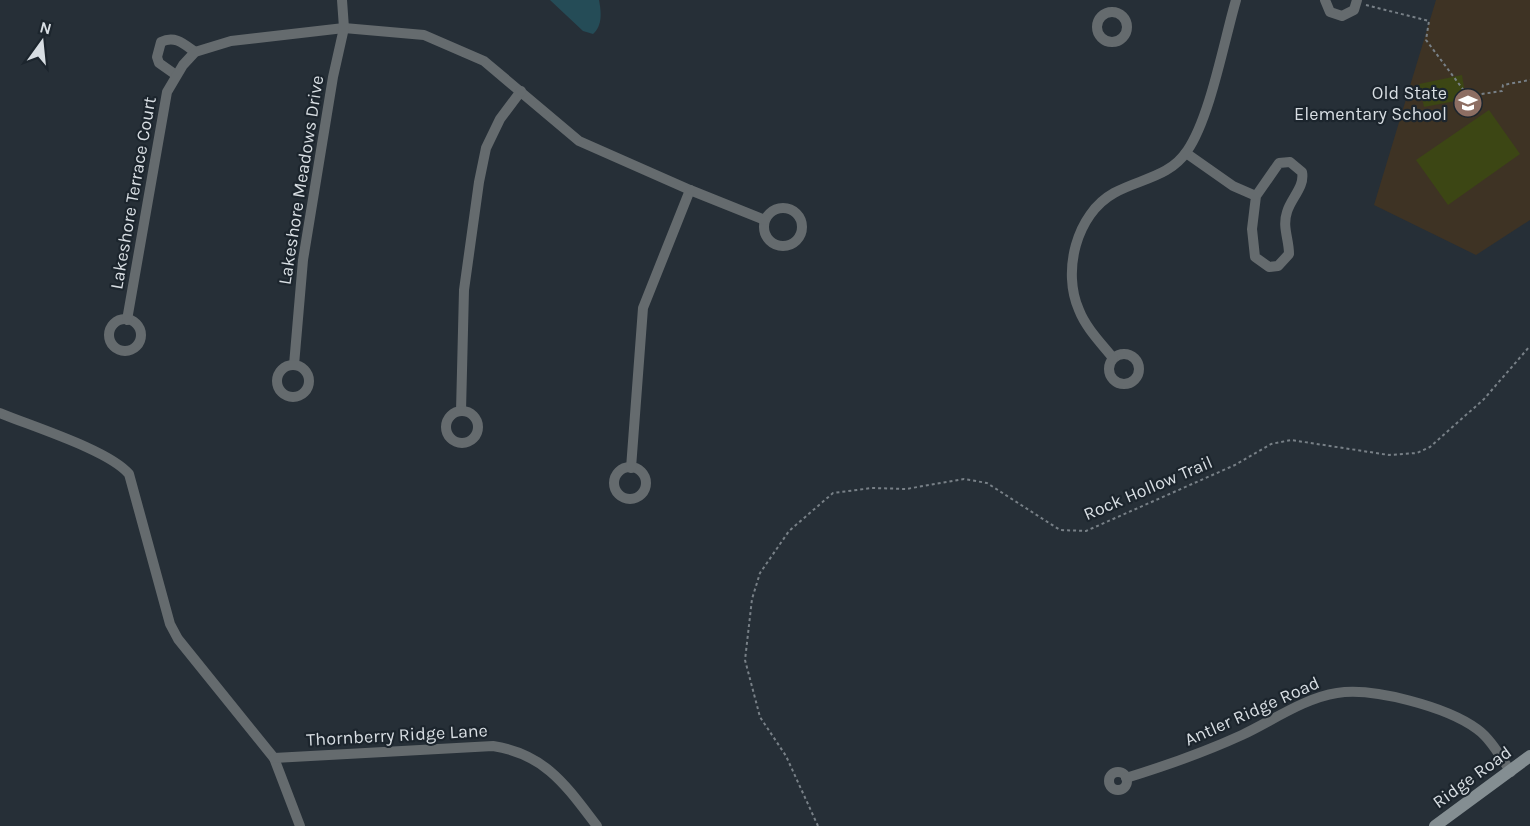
<svg xmlns="http://www.w3.org/2000/svg" width="1530" height="826" font-family="Karla,sans-serif">
<rect width="100%" height="100%" fill="#262f37"/>
<path fill="#3e3324" d="M 1436,0 L 1530,0 L 1530,220 L 1476,255 L 1374,205 Z"/>
<g fill="#3c4614">
<path d="M 1462,75 L 1466,99 L 1424,107 L 1419,84 Z"/>
<path d="M 1489,110 L 1520,154 L 1448,205 L 1416,160 Z"/>
</g>
<path fill="#254c57" d="M 550,0 L 599,0 C 601,11 603,25 593,34 L 583,31 Z"/>
<g fill="none" stroke-linecap="round" stroke-linejoin="round">
<g stroke="#788087" stroke-width="2" stroke-dasharray="3 3" stroke-linecap="butt">
<path d="M 1366,5 L 1429,21 L 1426,40 L 1468,96 L 1502,91 L 1503,85 L 1530,80"/>
<path d="M 818,826 L 786,756 L 760,717 L 745,660 L 752,599 L 760,573 L 789,531 L 833,493 L 872,488 L 906,489 L 964,479 L 987,483 L 1060,530 L 1086,531 L 1235,465 L 1271,444 L 1291,440 L 1389,455 L 1417,453 L 1430,447 L 1484,399 L 1530,346"/>
</g>
<g stroke="#656b6e" stroke-width="10">
<path d="M 1325,0 L 1330,12 L 1342,16 L 1354,10 L 1357,0"/>
<circle cx="1112" cy="27" r="15"/>
<path d="M 176,75 L 159,63 L 157,57 L 161,42 C 175,35 184,44 195,52"/>
<path d="M 1186,153 L 1233,186 L 1256,196 L 1252,229 L 1255,257 L 1269,267 L 1278,266 L 1289,254 C 1289,239 1282,227 1287,212 C 1291,198 1305,187 1302,172 L 1290,162 L 1279,163 L 1256,196"/>
<circle cx="783" cy="227" r="19"/>
<circle cx="125" cy="335" r="16"/>
<path d="M 127,320 L 167,92 L 183,65 L 195,52 L 231,41 L 344,28 L 424,35 L 484,61 L 579,141 L 690,190 L 765,220"/>
<circle cx="1124" cy="369" r="15"/>
<path d="M 1113,358 C 1101,343 1086,328 1079,310 C 1062,272 1076,214 1114,193 C 1139,179 1170,177 1187,151 C 1210,118 1224,41 1236,0"/>
<path d="M 294,365 L 303,260 L 333,77 L 344,28 L 342,0"/>
<circle cx="293" cy="381" r="16"/>
<path d="M 461,411 L 464,290 L 479,182 L 486,148 L 500,119 L 521,91"/>
<circle cx="462" cy="427" r="16"/>
<path d="M 0,413 C 31,426 109,450 129,474 L 170,624 L 178,639 L 274,758 L 300,826"/>
<circle cx="630" cy="483" r="16"/>
<path d="M 631,468 L 643,308 L 690,190"/>
<path d="M 274,758 L 493,746 C 546,754 567,787 597,826"/>
<circle cx="1118" cy="781" r="9"/>
<path d="M 1126,778 C 1165,766 1205,752 1242,735 C 1272,721 1304,698 1337,693 C 1373,687 1447,707 1477,729 C 1491,739 1501,758 1511,772"/>
</g>
<path stroke="#848e92" stroke-width="12" d="M 1435,826 L 1530,756"/>
</g>
<defs>
<g id="school-disc" transform="scale(1.5)"><circle r="9.5" fill="#8d6e63" stroke="#1c252d"/><path d="M0-5L7-2L0 1L-7-2ZM-4 1L0 2.5L4 1V4Q0 6-4 4Z" fill="#fff"/></g>
</defs>
<g fill-rule="evenodd">
<use href="#school-disc" x="1468" y="103"/>
</g>
<g text-anchor="middle" stroke-width="4.5" stroke-linejoin="round" paint-order="stroke">
<g font-size="18" fill="#d8dee3" stroke="#1c252d" text-anchor="end">
<text x="1447" y="99">Old State<tspan x="1447" dy="21">Elementary School</tspan></text>
</g>
<g font-size="18" fill="#d8dee3" stroke="#1c252d">
<text transform="translate(301 180) rotate(-81)" y="6">Lakeshore Meadows Drive</text>
<text transform="translate(133 193) rotate(-80)" y="6">Lakeshore Terrace Court</text>
<text transform="translate(1148 488) rotate(-23)" y="6">Rock Hollow Trail</text>
<text transform="translate(1252 711) rotate(-24)" y="6">Antler Ridge Road</text>
<text transform="translate(397 735) rotate(-3)" y="6">Thornberry Ridge Lane</text>
<text transform="translate(1472 777) rotate(-36)" y="6">Ridge Road</text>
</g>
</g>
<g transform="translate(42 42) rotate(15)" stroke="#1c252d" stroke-width="4.5" paint-order="stroke">
<path d="M0-4.5L10 22L0 15L-10 22Z" fill="#d8dee3"/>
<text y="-9" font-size="16" font-weight="bold" text-anchor="middle" fill="#d8dee3">N</text>
</g>
</svg>
